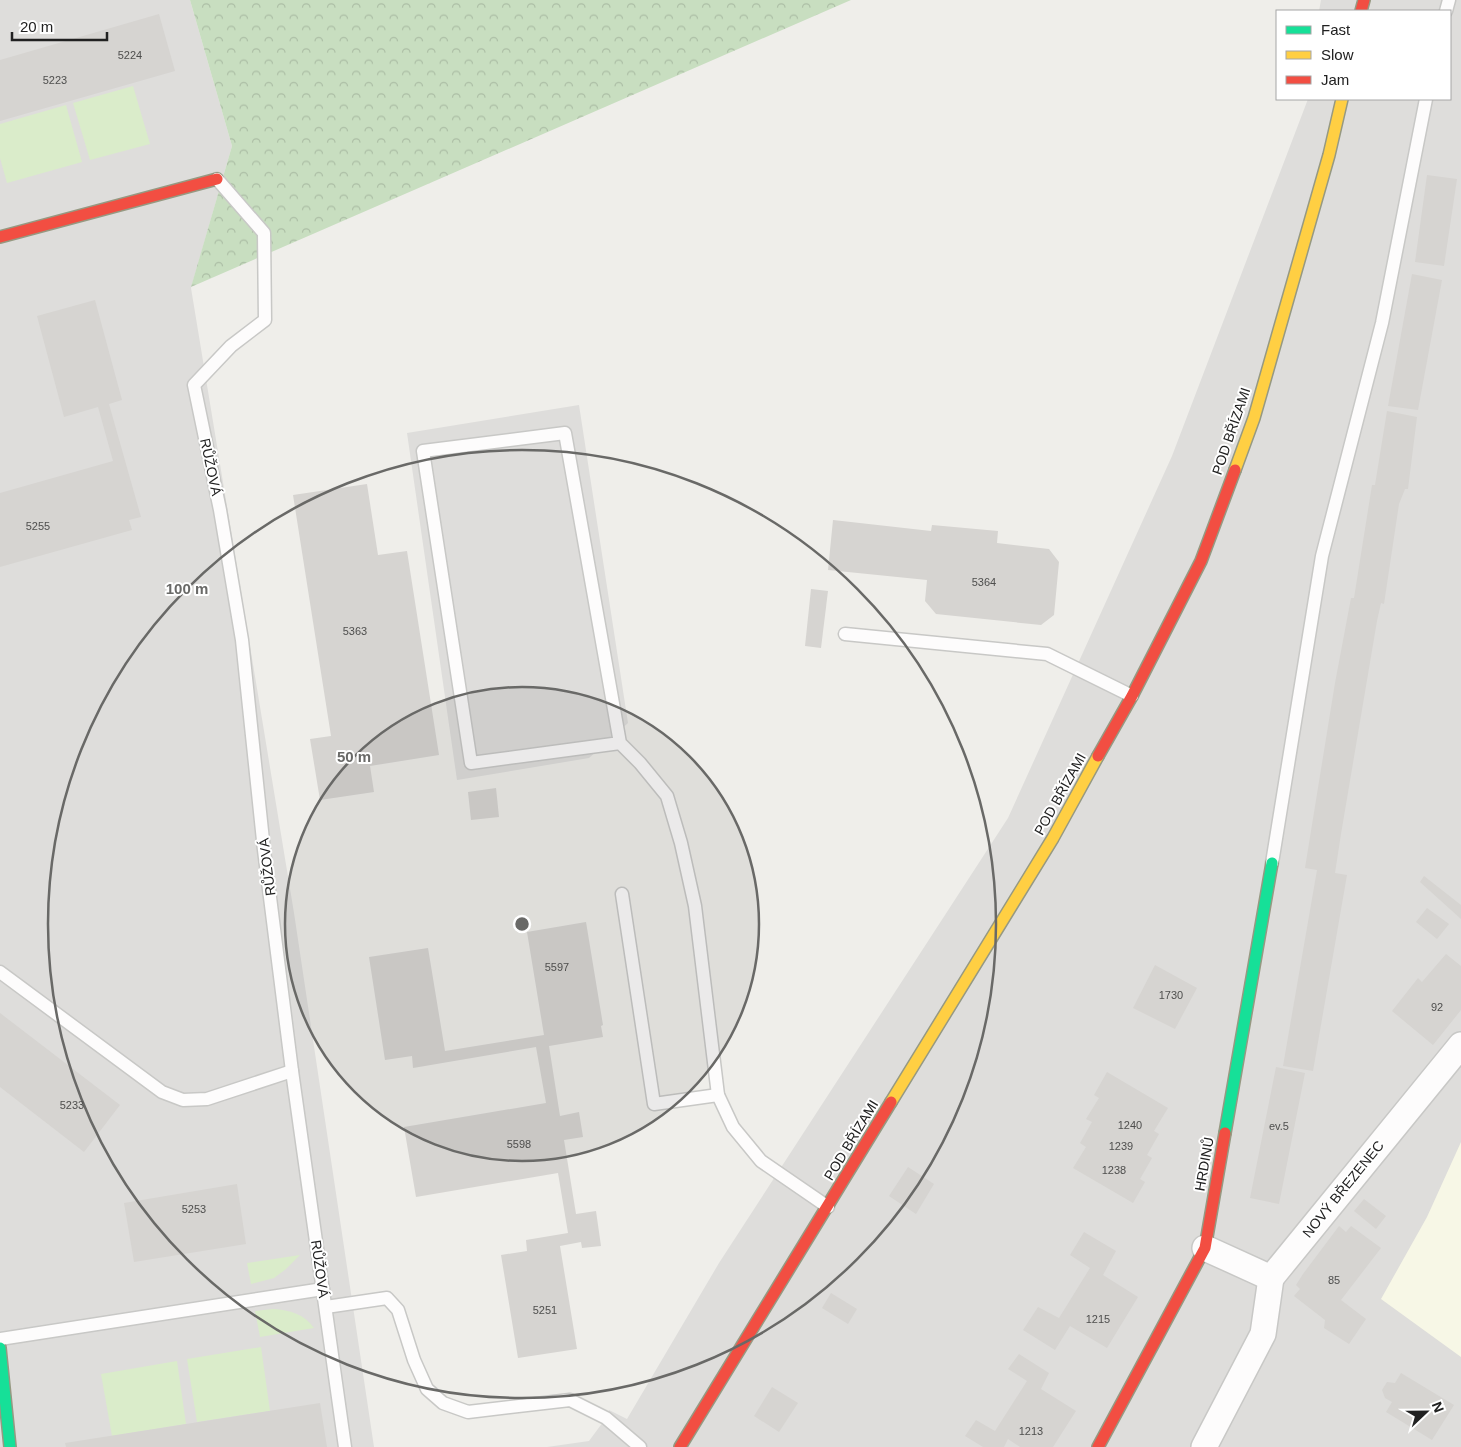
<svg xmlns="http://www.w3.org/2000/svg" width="1461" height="1447" font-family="Helvetica,sans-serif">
<defs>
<pattern id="forest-crowns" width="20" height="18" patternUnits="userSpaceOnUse" patternTransform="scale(1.25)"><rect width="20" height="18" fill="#c8dec0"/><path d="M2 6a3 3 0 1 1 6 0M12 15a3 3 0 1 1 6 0" fill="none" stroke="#acbea5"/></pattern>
</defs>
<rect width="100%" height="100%" fill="#efeeea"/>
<g fill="#dedddb">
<path d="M 0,0 L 190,0 L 232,146 L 191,288 L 294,913 L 374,1447 L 0,1447 Z"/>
<path d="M 1321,0 L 1461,0 L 1461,1447 L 547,1447 L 589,1441 L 606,1418 L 609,1410 L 627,1419 L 719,1263 L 1008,818 L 1172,456 L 1308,99 L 1450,99 L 1450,11 L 1319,11 Z"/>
<path d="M 579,405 L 628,723 L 589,758 L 457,780 L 407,433 Z"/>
</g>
<path fill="#f7f7e6" d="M 1461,1142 L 1461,1357 L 1381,1299 L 1427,1217 Z"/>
<g fill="#daecca">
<path d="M 133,86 L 150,144 L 90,160 L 73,103 Z"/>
<path d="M 66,105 L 82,162 L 7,183 L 0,158 L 0,124 Z"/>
<path d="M 300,1255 L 286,1269 L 274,1278 L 251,1284 L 247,1263 Z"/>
<path d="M 273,1309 C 290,1310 304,1314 314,1328 L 260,1337 L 255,1311 Z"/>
<path d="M 261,1347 L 270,1411 L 197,1422 L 187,1359 Z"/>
<path d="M 177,1361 L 186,1424 L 112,1436 L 101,1374 Z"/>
</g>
<path fill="url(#forest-crowns)" d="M 190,0 L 851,0 L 191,287 L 232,146 Z"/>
<g fill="#d6d4d1">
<path d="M 159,14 L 175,71 L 0,121 L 0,60 Z"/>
<path d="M 1427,175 L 1457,179 L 1444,266 L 1415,262 Z"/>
<path d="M 1412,274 L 1442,280 L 1418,410 L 1388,406 Z"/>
<path d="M 95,300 L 122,400 L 109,404 L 141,517 L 129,520 L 132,530 L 0,567 L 0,493 L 113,461 L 98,407 L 64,417 L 37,316 Z"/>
<path d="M 1387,411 L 1417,417 L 1408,489 L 1405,489 L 1399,504 L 1384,604 L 1381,603 L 1377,621 L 1341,834 L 1335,873 L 1347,875 L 1313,1071 L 1283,1066 L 1317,870 L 1305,868 L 1335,683 L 1351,598 L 1354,598 L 1372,485 L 1375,485 Z"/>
<path d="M 367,484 L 378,555 L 407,551 L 439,755 L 370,766 L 374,792 L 320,800 L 310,739 L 331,736 L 293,495 Z"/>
<path d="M 833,520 L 931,531 L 932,525 L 998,531 L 997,543 L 1049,549 L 1059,562 L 1054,615 L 1041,625 L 936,614 L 925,601 L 927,580 L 828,570 Z"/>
<path d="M 811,589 L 828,591 L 821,648 L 805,646 Z"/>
<path d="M 496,788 L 499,817 L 471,820 L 468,792 Z"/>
<path d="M 1424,876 L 1461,905 L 1461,919 L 1420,882 Z"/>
<path d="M 1427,908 L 1449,924 L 1437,939 L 1416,922 Z"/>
<path d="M 586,922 L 603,1025 L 601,1026 L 603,1037 L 549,1046 L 560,1116 L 579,1112 L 583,1137 L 564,1140 L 576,1214 L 596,1211 L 601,1246 L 582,1248 L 581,1242 L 560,1246 L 577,1349 L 518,1358 L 501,1255 L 527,1251 L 526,1240 L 568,1233 L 558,1173 L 416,1197 L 404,1127 L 546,1103 L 536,1047 L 413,1068 L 412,1056 L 385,1060 L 369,957 L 428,948 L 445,1051 L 544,1035 L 527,932 Z"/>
<path d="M 1446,954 L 1461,966 L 1461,1010 L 1433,1045 L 1392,1011 L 1418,978 L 1422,982 Z"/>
<path d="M 1155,965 L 1197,988 L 1175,1029 L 1133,1008 Z"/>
<path d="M 0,1013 L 120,1105 L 84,1152 L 0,1087 Z"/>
<path d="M 1276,1067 L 1305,1073 L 1279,1204 L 1250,1198 Z"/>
<path d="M 1107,1072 L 1168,1108 L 1154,1131 L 1159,1134 L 1147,1155 L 1152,1158 L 1140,1179 L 1145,1182 L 1133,1203 L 1073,1168 L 1086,1147 L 1080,1143 L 1092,1122 L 1086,1119 L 1099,1098 L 1094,1095 Z"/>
<path d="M 908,1167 L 934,1184 L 916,1214 L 889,1196 Z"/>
<path d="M 237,1184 L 246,1244 L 134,1262 L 124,1203 Z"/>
<path d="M 1364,1199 L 1386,1216 L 1376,1229 L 1354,1211 Z"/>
<path d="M 1339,1226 L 1346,1232 L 1351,1226 L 1381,1248 L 1341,1300 L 1366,1319 L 1349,1344 L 1324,1328 L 1325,1320 L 1294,1296 L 1300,1289 L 1296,1285 L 1303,1274 Z"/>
<path d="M 1084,1232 L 1116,1251 L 1103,1275 L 1138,1297 L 1107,1348 L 1070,1326 L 1055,1350 L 1023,1330 L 1038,1307 L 1059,1318 L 1090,1268 L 1070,1255 Z"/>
<path d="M 831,1293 L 857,1309 L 848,1324 L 822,1308 Z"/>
<path d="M 1019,1354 L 1049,1373 L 1041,1389 L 1076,1411 L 1053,1447 L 1020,1447 L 1008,1439 L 1004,1447 L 983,1447 L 965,1436 L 976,1420 L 995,1431 L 1027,1381 L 1008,1369 Z"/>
<path d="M 1401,1373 L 1454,1405 L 1432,1440 L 1386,1412 L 1392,1402 L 1385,1398 L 1382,1390 L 1387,1382 L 1395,1383 Z"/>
<path d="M 772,1387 L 798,1403 L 779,1432 L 754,1416 Z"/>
<path d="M 320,1403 L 327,1447 L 66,1447 L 65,1443 Z"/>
</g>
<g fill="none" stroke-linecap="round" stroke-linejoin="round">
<g stroke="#c8c8c6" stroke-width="15">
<g id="lane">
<path d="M 1446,11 L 1449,0"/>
<path d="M 217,179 L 264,233 L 265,320 L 231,346 L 194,385 L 220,510 L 242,640 L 264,850 L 292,1071 L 345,1447"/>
<path d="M 845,634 L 1047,654 L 1132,696"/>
<path d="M 620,743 L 471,763 L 423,451 L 565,433 L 620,743 L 640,763 L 667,796 L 681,843 L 695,906 L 718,1095 L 733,1127 L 761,1161 L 828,1207"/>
<path d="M 1272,863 L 1322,556 L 1382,323 L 1426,99"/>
<path d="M 622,894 L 654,1104 L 718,1095"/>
<path d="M 0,972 L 162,1092 L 183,1100 L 207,1099 L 292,1071"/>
<path d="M 326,1307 L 387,1298 L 398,1310 L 414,1360 L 427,1389 L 443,1403 L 468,1412 L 570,1400 L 606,1418 L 640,1447"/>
<path d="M 0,1339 L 323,1289"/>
</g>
</g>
<g stroke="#c8c8c6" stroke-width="28">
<g id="street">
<path d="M 1205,1248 L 1271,1278 L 1461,1045"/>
<path d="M 1204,1447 L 1263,1334 L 1271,1278"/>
</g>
</g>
<g stroke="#969982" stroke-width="14">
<g id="fast">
<path d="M 1225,1133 L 1272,863"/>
<path d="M 0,1348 L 10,1447"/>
</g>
</g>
<g stroke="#969982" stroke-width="14">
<g id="slow">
<path d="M 1235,470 L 1254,418 L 1329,155 L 1342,99"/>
<path d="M 891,1102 L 1053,838 L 1098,756"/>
</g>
</g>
<g stroke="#969982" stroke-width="14">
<g id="jam">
<path d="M 1361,11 L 1364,0"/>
<path d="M 0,237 L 217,179"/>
<path d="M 1098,756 L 1132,696 L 1201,561 L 1235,470"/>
<path d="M 680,1447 L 891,1102"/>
<path d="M 1098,1447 L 1205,1248 L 1225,1133"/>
</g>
</g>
<use href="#lane" stroke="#fdfcfc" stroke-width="12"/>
<use href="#street" stroke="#fdfcfc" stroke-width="25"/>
<use href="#fast" stroke="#16e098" stroke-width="11"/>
<use href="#slow" stroke="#ffcf43" stroke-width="11"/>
<use href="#jam" stroke="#f24e42" stroke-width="11"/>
</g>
<circle cx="522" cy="924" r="237" fill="#696967" fill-opacity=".12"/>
<g fill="none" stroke="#696967" stroke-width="2.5">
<circle cx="522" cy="924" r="237"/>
<circle cx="522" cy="924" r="474"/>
</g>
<g text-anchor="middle" stroke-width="4" stroke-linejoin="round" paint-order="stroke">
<g font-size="11" fill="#4e4e4d">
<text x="130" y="59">5224</text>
<text x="55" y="84">5223</text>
<text x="38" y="530">5255</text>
<text x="984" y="586">5364</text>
<text x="355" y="635">5363</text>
<text x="557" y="971">5597</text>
<text x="1171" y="999">1730</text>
<text x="1437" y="1011">92</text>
<text x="72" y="1109">5233</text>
<text x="1130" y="1129">1240</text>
<text x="1279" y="1130">ev.5</text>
<text x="519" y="1148">5598</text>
<text x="1121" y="1150">1239</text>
<text x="1114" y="1174">1238</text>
<text x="194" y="1213">5253</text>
<text x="1334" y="1284">85</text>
<text x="545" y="1314">5251</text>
<text x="1098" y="1323">1215</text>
<text x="1031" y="1435">1213</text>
</g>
<g font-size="14" fill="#212121" stroke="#fff">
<text transform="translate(1231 431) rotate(-71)" y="5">POD BŘÍZAMI</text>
<text transform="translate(211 467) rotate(78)" y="5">RŮŽOVÁ</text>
<text transform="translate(1060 794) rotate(-61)" y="5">POD BŘÍZAMI</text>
<text transform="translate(267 867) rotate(-97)" y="5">RŮŽOVÁ</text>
<text transform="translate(851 1140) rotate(-59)" y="5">POD BŘÍZAMI</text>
<text transform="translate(1204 1164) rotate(-80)" y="5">HRDINŮ</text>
<text transform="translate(1343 1189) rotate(-51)" y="5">NOVÝ BŘEZENEC</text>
<text transform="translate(320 1269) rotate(82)" y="5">RŮŽOVÁ</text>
</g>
</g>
<circle cx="522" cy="924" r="8" fill="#696967" stroke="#fff" stroke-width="2.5"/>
<g font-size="15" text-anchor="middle" font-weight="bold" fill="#696967" stroke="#fff" stroke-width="4" stroke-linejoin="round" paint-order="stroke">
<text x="187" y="594">100 m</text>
<text x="354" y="762">50 m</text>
</g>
<rect x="1276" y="10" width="175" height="90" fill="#ffffff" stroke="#a6a6a6"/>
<rect x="1286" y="26" width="25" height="8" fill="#16e098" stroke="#a6a6a6"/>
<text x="1321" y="35" font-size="15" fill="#212121">Fast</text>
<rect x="1286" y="51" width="25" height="8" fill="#ffcf43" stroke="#a6a6a6"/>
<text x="1321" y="60" font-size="15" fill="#212121">Slow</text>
<rect x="1286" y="76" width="25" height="8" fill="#f24e42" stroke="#a6a6a6"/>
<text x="1321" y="85" font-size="15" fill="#212121">Jam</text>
<g transform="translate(1426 1412) rotate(68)" stroke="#ffffff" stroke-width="4" paint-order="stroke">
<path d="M0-4L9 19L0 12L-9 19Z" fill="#212121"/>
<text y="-8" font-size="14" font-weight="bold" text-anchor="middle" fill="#212121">N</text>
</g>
<path d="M12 32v8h95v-8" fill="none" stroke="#212121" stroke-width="2.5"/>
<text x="20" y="32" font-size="15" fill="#212121" stroke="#ffffff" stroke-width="4" paint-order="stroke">20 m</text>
</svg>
